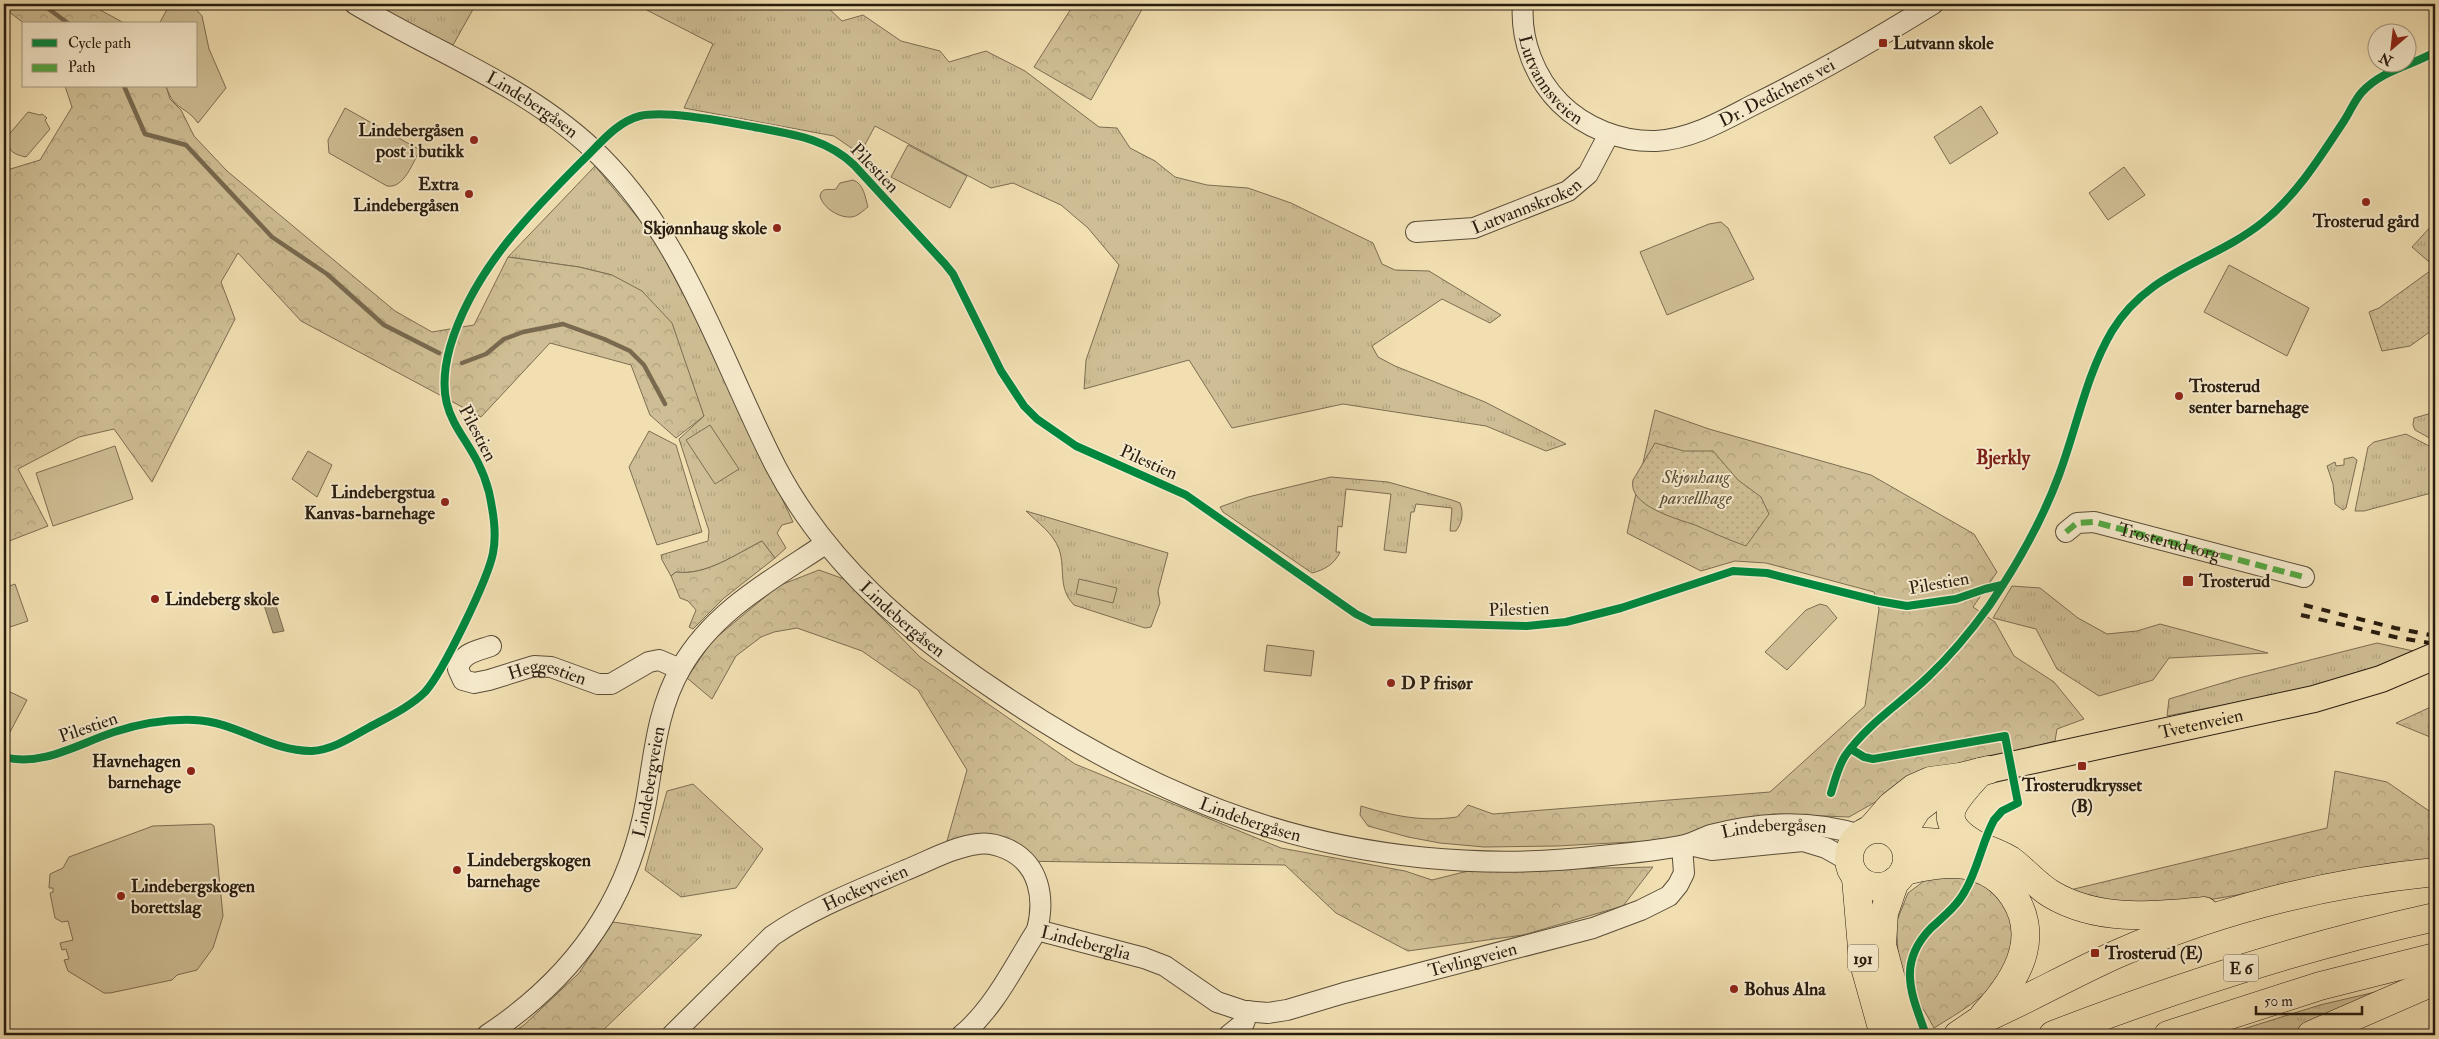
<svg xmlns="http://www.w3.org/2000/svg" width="2439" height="1039" font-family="'IM FELL Double Pica',serif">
<defs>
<pattern id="grass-tufts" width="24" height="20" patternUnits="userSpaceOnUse" patternTransform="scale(1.25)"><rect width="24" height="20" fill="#cfbe95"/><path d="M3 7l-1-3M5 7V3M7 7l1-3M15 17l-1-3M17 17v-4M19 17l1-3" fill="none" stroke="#b2a37f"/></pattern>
<pattern id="forest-crowns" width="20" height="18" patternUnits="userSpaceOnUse" patternTransform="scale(1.25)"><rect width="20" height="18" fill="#cfbe95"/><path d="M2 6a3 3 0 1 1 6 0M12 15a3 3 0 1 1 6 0" fill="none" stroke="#b2a37f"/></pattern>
<pattern id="garden-dots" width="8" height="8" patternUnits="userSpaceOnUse" patternTransform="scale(1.25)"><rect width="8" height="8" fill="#cfbe95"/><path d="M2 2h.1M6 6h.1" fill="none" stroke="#b2a37f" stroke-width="1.8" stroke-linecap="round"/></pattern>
</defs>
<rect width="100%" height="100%" fill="#f1dfb1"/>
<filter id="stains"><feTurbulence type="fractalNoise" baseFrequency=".004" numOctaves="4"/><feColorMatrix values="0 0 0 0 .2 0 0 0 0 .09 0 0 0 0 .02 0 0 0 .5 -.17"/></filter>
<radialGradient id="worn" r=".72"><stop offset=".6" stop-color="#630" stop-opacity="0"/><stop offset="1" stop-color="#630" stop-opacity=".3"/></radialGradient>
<g fill="url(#grass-tufts)" stroke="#7c6d52">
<path d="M 370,4 L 476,4 L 453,45 Z"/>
<path d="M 635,4 L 824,4 L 842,21 L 863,15 L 901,41 L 940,51 L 949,62 L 986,51 L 1025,71 L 1099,127 L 1117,128 L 1130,148 L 1155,161 L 1175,177 L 1207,185 L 1248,188 L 1291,203 L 1373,243 L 1382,264 L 1395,270 L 1429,271 L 1501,315 L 1490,323 L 1442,299 L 1372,346 L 1378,357 L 1395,366 L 1485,402 L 1566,444 L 1546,451 L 1486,426 L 1343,404 L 1232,428 L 1189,360 L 1084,389 L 1086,360 L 1119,265 L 1088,228 L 1061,205 L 1013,183 L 991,188 L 875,126 L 860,154 L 834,136 L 684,108 L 713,44 Z"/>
<path d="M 595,166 L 652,235 L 711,347 L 793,522 L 782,525 L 777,533 L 786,548 L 775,558 L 762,541 C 736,554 706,576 676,572 L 671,576 L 662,560 L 661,555 L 708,541 L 709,531 L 679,439 L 704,416 L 612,275 L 579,267 L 508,257 Z"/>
<path d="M 2435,222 L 2435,267 L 2412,247 Z"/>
<path d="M 2432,413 L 2435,423 L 2435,441 L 2415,430 L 2413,425 L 2414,418 Z"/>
<path d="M 649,431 L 676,445 L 702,532 L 657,545 L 629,467 Z"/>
<path d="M 2406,434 L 2435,449 L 2435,492 L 2364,511 L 2355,511 L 2368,447 L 2374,442 Z"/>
<path d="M 2353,457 L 2357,460 L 2346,508 L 2343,510 L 2335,504 L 2333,484 L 2327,466 L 2335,462 L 2336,466 L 2344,465 L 2344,459 Z"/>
<path d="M 1331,477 L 1388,482 L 1452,500 L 1460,503 C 1464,513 1462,523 1456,531 L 1450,531 L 1452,508 L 1416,504 L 1414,512 L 1411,512 L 1406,553 L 1384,550 L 1391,494 L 1346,489 L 1342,527 L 1338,526 L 1336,552 L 1340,552 C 1335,564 1324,570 1312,573 L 1223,512 L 1220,507 L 1248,497 Z"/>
<path d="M 1026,511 L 1168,553 L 1158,591 L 1160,603 L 1151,627 L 1145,628 L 1074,605 C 1057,587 1066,570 1059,549 C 1053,533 1038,523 1026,511 Z"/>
<path d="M 2012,586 L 2040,588 L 2078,618 L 2107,634 L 2137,631 L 2160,624 L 2268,653 L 2169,658 L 2153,680 L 2099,696 L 2057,669 L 2036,629 L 1993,618 Z"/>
<path d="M 2377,643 L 2418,652 L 2331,684 L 2167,716 L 2169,699 L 2239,678 Z"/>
<path d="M 693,784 L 763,849 L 736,888 L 681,897 L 645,870 L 667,791 Z"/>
<path d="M 2405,985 L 2307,1035 L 2224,1035 L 2320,1005 Z"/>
</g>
<g fill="url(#forest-crowns)" stroke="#7c6d52">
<path d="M 4,4 L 89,4 L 126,24 L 25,24 L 4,8 Z"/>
<path d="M 1074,4 L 1145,4 L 1091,100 L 1034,67 Z"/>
<path d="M 65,86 L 166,86 L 170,99 L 181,110 L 194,136 L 227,171 L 395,311 L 432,332 L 474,325 L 508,257 L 579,267 L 612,275 L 642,291 L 672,323 L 704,416 L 676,438 L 650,415 L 631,365 L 550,343 L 481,417 L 301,321 L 238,253 L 221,282 L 235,319 L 152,482 L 114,429 L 79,437 L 18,469 L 48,526 L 4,543 L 4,171 L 40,160 L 72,107 Z"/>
<path d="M 1655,410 L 1709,429 L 1871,475 L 1974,534 L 1997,572 L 1973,607 L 1995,622 L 2014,656 L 2054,682 L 2084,719 L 2057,729 L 2055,741 L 1916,779 L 1849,817 L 1773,814 L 1668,840 L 1557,846 L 1484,847 L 1440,843 L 1408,837 L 1368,826 L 1360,815 L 1361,806 C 1393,816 1423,822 1457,817 L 1468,805 L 1493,814 L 1770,792 L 1865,706 L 1879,609 L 1874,592 L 1766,563 L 1735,561 L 1701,571 L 1627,533 Z"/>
<path d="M 762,541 L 775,558 L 724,598 L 693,629 L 689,627 L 696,610 L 688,601 L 680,598 L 671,576 L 676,572 C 706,576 736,554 762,541 Z"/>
<path d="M 819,570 L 844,579 L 920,657 L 1075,764 L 1281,848 L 1405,871 L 1432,880 L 1468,871 L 1653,867 L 1623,906 L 1523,935 L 1408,951 L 1336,913 L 1285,865 L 1013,861 L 971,839 L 947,841 L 967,770 L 918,690 L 862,651 L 797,628 L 774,632 L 761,637 L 736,656 L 712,699 L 687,678 L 712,641 L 778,586 Z"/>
<path d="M 2435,705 L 2435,739 L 2396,723 Z"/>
<path d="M 2335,771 L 2387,782 L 2435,815 L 2435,856 L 2430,862 L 2167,907 L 2079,897 L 2070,890 L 2327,828 Z"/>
<path d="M 1955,874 L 1982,882 L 2011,910 C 2013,928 2013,959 2002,975 C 1985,998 1958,1013 1934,1028 L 1924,1010 L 1907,999 L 1898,952 L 1896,923 L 1908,893 L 1928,878 Z"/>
<path d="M 613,922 L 702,935 L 598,1035 L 509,1035 L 524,1025 L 579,973 Z"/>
</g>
<g fill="#cfbe95" stroke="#7c6d52">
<path d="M 170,4 L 188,4 L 193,6 L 202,16 L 209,49 L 226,88 L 198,123 C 185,105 174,111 166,86 L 196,86 L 196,24 L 159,24 Z"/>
<path d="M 1981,106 L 1998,133 L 1950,164 L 1934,137 Z"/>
<path d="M 345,108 L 420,150 C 413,162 404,189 387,186 L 329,153 L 328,140 Z"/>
<path d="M 28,112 L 40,115 L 42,114 L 47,118 L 45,120 L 50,129 L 26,157 C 13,154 9,152 6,138 Z"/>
<path d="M 908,145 L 967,176 L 950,208 L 891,177 Z"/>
<path d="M 2124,167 L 2145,195 L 2108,220 L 2089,193 Z"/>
<path d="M 853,180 C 864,184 865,197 868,207 C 864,210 857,217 851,217 C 839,218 823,208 820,196 C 822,186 830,191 836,189 L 840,183 Z"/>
<path d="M 1721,222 L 1728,228 L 1754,279 L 1667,315 L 1640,252 L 1709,224 Z"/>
<path d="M 2229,265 L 2309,308 L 2287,356 L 2204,312 Z"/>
<path d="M 710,425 L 739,469 L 715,484 L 686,440 Z"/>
<path d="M 115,446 L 133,499 L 53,526 L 36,473 Z"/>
<path d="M 308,451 L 332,465 L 317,497 L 292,479 Z"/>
<path d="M 1079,579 L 1117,588 L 1113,603 L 1076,594 Z"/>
<path d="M 15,584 L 28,621 L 4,629 L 4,588 Z"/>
<path d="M 1820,604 L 1827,606 L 1837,618 L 1787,670 L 1765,652 L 1806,610 Z"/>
<path d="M 1267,645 L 1314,651 L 1311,676 L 1264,671 Z"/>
<path d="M 4,689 L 27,700 L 10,732 L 4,729 Z"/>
<path d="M 211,824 L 214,826 L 223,916 L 213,948 L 197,970 L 177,975 L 172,980 L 110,993 L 104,993 L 68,971 L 64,960 L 69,959 L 66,949 L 62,950 L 60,943 L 73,940 L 68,921 L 62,922 L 55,918 L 50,893 L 53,892 L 53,888 L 49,888 L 50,874 L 63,868 L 69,857 L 153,826 Z"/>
</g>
<g fill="url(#garden-dots)" stroke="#7c6d52">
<path d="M 2430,271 L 2435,277 L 2435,328 L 2410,346 L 2382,351 L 2369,312 L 2379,308 Z"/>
<path d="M 1655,443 L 1684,451 L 1713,451 L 1738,480 L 1761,497 L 1769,514 L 1746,546 C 1728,540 1712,532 1695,525 C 1678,519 1627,506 1633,480 Z"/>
</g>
<path fill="#ad9d7a" stroke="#78694f" d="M 272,593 L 284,631 L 273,633 L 261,596 Z"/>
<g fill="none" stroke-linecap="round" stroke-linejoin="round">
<g stroke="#78694f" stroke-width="4.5">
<path d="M 42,4 L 69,24"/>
<path d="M 124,86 L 145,134 L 186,145 L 272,237 L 327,274 L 384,325 L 439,353"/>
<path d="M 462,363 L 486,354 L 504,339 L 523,332 L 563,324 L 604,339 L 630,351 L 644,365 L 665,404"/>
</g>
<g stroke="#5a4d38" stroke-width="22">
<g id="minor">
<path id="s1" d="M 355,4 C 438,54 531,87 601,157 C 687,243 722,362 776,467 C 827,564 908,632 998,692 C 1076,745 1159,790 1248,820 C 1360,858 1484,870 1601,856 C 1629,853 1658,851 1685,845 C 1694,843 1702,838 1711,835 C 1760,822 1812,820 1860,835"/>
<path id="s2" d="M 1523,4 C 1520,40 1535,78 1560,103 C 1585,128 1621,142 1656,141 C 1692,139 1724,120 1755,104 C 1816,74 1875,40 1933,4"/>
<path id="s3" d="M 1416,232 L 1474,228 L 1568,191 L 1588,174 L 1609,134"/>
<path d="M 2066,532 L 2077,523 L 2094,522 L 2304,577"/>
<path id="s4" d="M 491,646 C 477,651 461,653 458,669 L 463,680 L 474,683 L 489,680 L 534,666 L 551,667 L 598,684 L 611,684 L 649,662 L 659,660 L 680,669"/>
<path d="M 1689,845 L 1712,850 L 1803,841 L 1826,848 L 1849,861"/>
<path id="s5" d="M 487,1035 C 572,979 628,904 646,802 C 654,756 657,709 681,668 C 713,611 773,579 825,544"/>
<path id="s6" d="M 672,1035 L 772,936 C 814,907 860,890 906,870 C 929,861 953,847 978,844 C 988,842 998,845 1007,849 C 1040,864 1045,899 1037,930"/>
<path id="s7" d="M 962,1035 C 995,1007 1014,966 1037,930 L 1144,958 L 1165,966 L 1217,1002 L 1244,1011 L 1268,1013 L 1287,1010 L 1344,993 L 1593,928 L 1641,910 L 1669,896 L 1678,885 L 1684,873 L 1682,846"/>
<path d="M 1229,1035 L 1244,1023 L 1248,1011"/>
</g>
</g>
<g stroke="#281c0f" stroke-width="28">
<g id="major">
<path id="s8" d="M 1988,770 L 2314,699 L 2381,679 L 2435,656"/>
</g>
</g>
<g stroke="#281c0f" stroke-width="29">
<g id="highway">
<circle cx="1878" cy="858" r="29"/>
<path d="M 1871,829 L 1891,806 L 1914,788 L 1930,781 L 1960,777 L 1988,770"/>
<path d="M 1899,838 L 1917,809 L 1944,788"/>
<path d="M 1901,840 L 1978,846 C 1989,850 2000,854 2010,860 C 2024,870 2036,885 2051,894 C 2098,922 2152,916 2204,911"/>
<path d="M 1978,846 C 1932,820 1952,803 1980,772"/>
<path d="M 1904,871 C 1923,867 1945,862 1965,865 C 2006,872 2034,912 2023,953 C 2017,976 2000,998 1984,1015"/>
<path d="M 1856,878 L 1863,960 L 1884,1035"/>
<path d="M 1895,881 L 1884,913 L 1882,945 L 1906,1035"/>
<path d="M 1958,1035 L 1977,1022 C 2025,1001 2070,975 2117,954 C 2218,910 2325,883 2435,872"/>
<path d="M 2053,1035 C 2177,987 2304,946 2435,917"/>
<path d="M 2168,1035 L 2320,986 L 2435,957"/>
<path d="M 2311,1035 L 2435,981"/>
</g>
</g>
<use href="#minor" stroke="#f6eacc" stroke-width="20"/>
<use href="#major" stroke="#f1dfb1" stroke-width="26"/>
<use href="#highway" stroke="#f1dfb1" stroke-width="28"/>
<g stroke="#281c0f" stroke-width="4" stroke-dasharray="9 9" stroke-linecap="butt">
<path d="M 2304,605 L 2395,628 L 2435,636"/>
<path d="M 2301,615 L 2395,637 L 2435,644"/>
</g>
<path stroke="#53a941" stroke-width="6" stroke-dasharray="12 6" stroke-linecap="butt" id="s9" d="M 2066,532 L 2077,523 L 2094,522 L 2304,577"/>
<g stroke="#f6eacc" stroke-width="11">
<g id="cycleway">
<path d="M 1851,749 L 1864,757 L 1873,759 L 2005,736 L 2018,803 L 2002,811 L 1994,820 C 1982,842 1978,869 1965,891 C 1957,906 1943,917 1931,928 C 1896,964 1912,995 1926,1035"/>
<path d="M 4,757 C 42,767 78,744 114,732 C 139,724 168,719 194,720 C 235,721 271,752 312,751 C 332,750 350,738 368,728 C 386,718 410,707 425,692 C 443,672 488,579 493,553 C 497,533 493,511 489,492 C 473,430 429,424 450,347 C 472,272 528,215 582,161 C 599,145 616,122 640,116 C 667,110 726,122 754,127 C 791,134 826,138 854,165 L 945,264 L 953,274 L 1001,371 L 1024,406 L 1037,419 L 1076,446 L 1186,495 L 1356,614 L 1372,622 L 1527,626 L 1566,622 L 1621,608 L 1733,571 L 1767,573 L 1878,601 L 1907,606 L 1956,599 L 1985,589 L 2002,585"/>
<path d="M 1831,793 C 1835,780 1838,767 1845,756 C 1867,724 1900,704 1928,677 C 1950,656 1971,631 1989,606 C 2017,565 2042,521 2059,475 C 2077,427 2086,375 2112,331 C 2149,270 2212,263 2263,222 C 2296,196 2321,156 2344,121 C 2350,112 2354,101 2362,92 C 2382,70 2411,66 2435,52"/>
</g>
</g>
<use href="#cycleway" stroke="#00873e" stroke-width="8"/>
</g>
<g fill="#8f2418" stroke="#f6eacc" stroke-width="2">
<rect x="1878" y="38" width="10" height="10" rx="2.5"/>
<circle cx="474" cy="140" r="5"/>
<circle cx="469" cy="194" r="5"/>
<circle cx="2366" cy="202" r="5"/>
<circle cx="777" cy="228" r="5"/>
<circle cx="2179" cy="396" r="5"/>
<circle cx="445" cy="502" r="5"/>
<rect x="2182" y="575" width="12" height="12" rx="2.5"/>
<circle cx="155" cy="599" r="5"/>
<circle cx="1391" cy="683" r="5"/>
<rect x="2077" y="761" width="10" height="10" rx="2.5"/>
<circle cx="191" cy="771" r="5"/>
<circle cx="457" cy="870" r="5"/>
<circle cx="121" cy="896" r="5"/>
<rect x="2090" y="948" width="10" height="10" rx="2.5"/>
<circle cx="1734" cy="989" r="5"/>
</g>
<g text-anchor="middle" stroke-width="4" stroke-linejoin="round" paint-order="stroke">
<g fill="#f6eacc" stroke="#665a48" stroke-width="1">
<rect x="1848" y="944.5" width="30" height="27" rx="4"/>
<rect x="2223.5" y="954.5" width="35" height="27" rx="4"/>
</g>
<g font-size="16" font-weight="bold" fill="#281c0f">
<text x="1863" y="964">191</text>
<text x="2241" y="974">E 6</text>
</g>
<g font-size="18" font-weight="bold" fill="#281c0f" stroke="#f6eacc" text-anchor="start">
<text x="1893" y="49">Lutvann skole</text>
<text x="464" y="136" text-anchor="end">Lindebergåsen<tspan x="464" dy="21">post i butikk</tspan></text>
<text x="459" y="190" text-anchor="end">Extra<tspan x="459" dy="21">Lindebergåsen</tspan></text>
<text x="2366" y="227" text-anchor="middle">Trosterud gård</text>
<text x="767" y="234" text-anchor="end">Skjønnhaug skole</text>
<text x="2189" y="392">Trosterud<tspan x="2189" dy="21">senter barnehage</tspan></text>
<text x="435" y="498" text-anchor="end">Lindebergstua<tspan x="435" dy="21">Kanvas-barnehage</tspan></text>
<text x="2199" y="587">Trosterud</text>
<text x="165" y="605">Lindeberg skole</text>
<text x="1401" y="689">D P frisør</text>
<text x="181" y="767" text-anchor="end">Havnehagen<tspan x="181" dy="21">barnehage</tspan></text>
<text x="2082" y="791" text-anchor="middle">Trosterudkrysset<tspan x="2082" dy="21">(B)</tspan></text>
<text x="467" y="866">Lindebergskogen<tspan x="467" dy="21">barnehage</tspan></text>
<text x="131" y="892">Lindebergskogen<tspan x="131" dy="21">borettslag</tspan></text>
<text x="2105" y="959">Trosterud (E)</text>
<text x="1744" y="995">Bohus Alna</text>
</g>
<g font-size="18" fill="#281c0f" stroke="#f6eacc">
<text dy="6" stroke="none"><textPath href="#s2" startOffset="84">Lutvannsveien</textPath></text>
<text dy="6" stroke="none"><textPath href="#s2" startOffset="346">Dr. Dedichens vei</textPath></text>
<text dy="6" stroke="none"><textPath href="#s1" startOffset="204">Lindebergåsen</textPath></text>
<text transform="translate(875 168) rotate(46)" y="6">Pilestien</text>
<text dy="6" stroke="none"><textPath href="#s3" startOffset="115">Lutvannskroken</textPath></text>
<text transform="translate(478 433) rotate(62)" y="6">Pilestien</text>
<text transform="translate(1149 462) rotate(24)" y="6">Pilestien</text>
<text dy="6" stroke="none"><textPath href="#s9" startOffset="109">Trosterud torg</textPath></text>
<text transform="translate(1939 583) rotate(-10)" y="6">Pilestien</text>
<text transform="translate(1519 609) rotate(-2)" y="6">Pilestien</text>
<text dy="6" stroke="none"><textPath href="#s1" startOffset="848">Lindebergåsen</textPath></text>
<text dy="6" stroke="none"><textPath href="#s4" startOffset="142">Heggestien</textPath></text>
<text dy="6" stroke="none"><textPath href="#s8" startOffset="218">Tvetenveien</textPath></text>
<text transform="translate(88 727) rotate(-19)" y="6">Pilestien</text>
<text dy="6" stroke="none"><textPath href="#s5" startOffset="311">Lindebergveien</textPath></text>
<text dy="6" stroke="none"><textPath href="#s1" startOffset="1252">Lindebergåsen</textPath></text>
<text dy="6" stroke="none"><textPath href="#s1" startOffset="1784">Lindebergåsen</textPath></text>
<text dy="6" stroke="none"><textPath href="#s6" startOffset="246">Hockeyveien</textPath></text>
<text dy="6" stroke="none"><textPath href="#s7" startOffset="180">Lindeberglia</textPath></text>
<text dy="6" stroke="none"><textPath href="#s7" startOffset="590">Tevlingveien</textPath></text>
</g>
<g font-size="18" font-style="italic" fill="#5a4d37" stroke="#f6eacc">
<text x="1696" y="483">Skjønhaug<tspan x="1696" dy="21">parsellhage</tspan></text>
</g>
<g font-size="19" font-weight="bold" fill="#7a1f14" stroke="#f6eacc">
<text x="2003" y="464">Bjerkly</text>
</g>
</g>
<rect width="2439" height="1039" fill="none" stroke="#f1dfb1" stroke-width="20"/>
<rect x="5" y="5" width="2429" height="1029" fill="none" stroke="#281c0f" stroke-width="2.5"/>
<rect x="10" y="10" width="2419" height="1019" fill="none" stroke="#281c0f"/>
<rect x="22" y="22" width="175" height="65" fill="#f6eacc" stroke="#a49880"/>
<rect x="32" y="39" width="25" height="8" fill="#00873e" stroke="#a49880"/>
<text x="68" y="48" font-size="15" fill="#281c0f">Cycle path</text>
<rect x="32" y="64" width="25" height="8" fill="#53a941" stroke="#a49880"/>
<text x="68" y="72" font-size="15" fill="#281c0f">Path</text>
<g transform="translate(2392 48) rotate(208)"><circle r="24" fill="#f6eacc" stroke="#a49880"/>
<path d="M0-4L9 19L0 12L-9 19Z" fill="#8f2418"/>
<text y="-8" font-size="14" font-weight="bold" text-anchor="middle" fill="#281c0f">N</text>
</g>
<path d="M2256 1006v8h106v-8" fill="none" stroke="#281c0f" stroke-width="2.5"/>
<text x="2264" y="1006" font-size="15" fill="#281c0f" stroke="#f6eacc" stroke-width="4" paint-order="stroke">50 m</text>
<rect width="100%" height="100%" filter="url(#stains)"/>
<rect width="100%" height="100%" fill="url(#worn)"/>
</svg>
